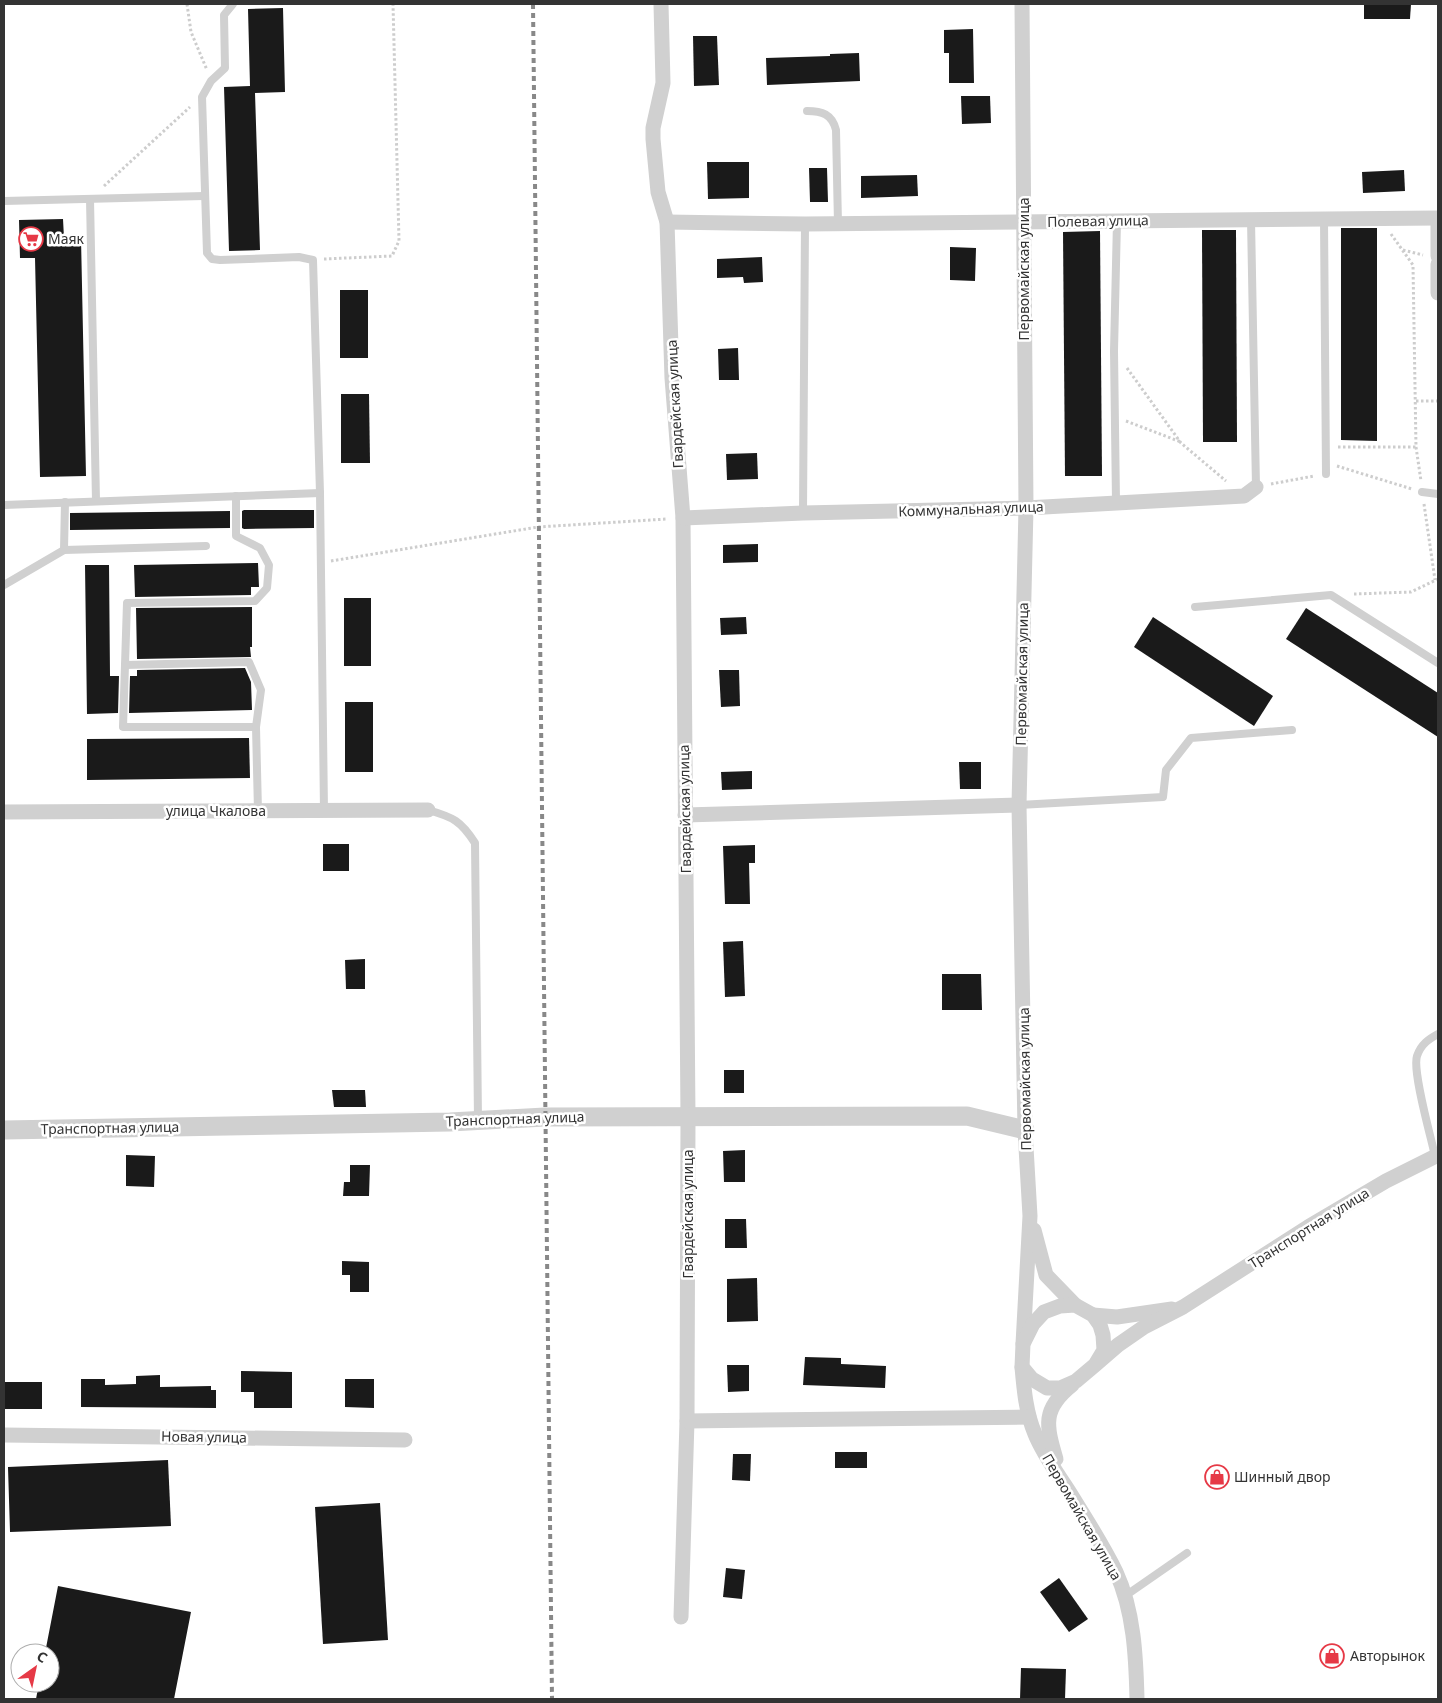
<svg xmlns="http://www.w3.org/2000/svg" width="1442" height="1703" font-family="'Noto Sans',sans-serif">
<rect width="100%" height="100%" fill="#fff"/>
<g fill="#1a1a1a">
<path d="M 1364,4 L 1411,4 L 1410,19 L 1364,19 Z"/>
<path d="M 283,8 L 285,92 L 255,93 L 260,250 L 229,251 L 224,87 L 250,86 L 248,9 Z"/>
<path d="M 973,29 L 974,83 L 949,83 L 949,53 L 944,53 L 944,30 Z"/>
<path d="M 693,36 L 717,36 L 719,85 L 694,86 Z"/>
<path d="M 859,53 L 860,81 L 767,85 L 766,58 L 830,56 L 830,54 Z"/>
<path d="M 961,96 L 990,96 L 991,123 L 962,124 Z"/>
<path d="M 707,162 L 749,162 L 749,198 L 708,199 Z"/>
<path d="M 809,168 L 827,168 L 828,202 L 810,202 Z"/>
<path d="M 1404,170 L 1405,191 L 1363,193 L 1362,172 Z"/>
<path d="M 917,175 L 918,196 L 861,198 L 861,176 Z"/>
<path d="M 63,219 L 64,238 L 81,238 L 86,476 L 40,477 L 35,258 L 20,258 L 19,220 Z"/>
<path d="M 1341,228 L 1377,228 L 1377,441 L 1341,440 Z"/>
<path d="M 1202,230 L 1236,230 L 1237,442 L 1203,442 Z"/>
<path d="M 1100,231 L 1102,476 L 1065,476 L 1063,232 Z"/>
<path d="M 950,247 L 976,248 L 975,281 L 950,280 Z"/>
<path d="M 762,257 L 763,282 L 744,283 L 743,277 L 717,278 L 717,259 Z"/>
<rect x="340" y="290" width="28" height="68"/>
<path d="M 738,348 L 739,380 L 719,380 L 718,349 Z"/>
<path d="M 341,394 L 369,394 L 370,463 L 341,463 Z"/>
<path d="M 757,453 L 758,479 L 727,480 L 726,454 Z"/>
<path d="M 244,510 L 314,510 L 314,528 L 244,529 L 242,528 L 242,511 Z"/>
<path d="M 230,511 L 230,528 L 70,530 L 70,513 Z"/>
<path d="M 758,544 L 758,562 L 723,563 L 723,545 Z"/>
<path d="M 258,563 L 259,587 L 251,587 L 251,595 L 135,597 L 134,565 Z"/>
<path d="M 85,565 L 109,565 L 110,676 L 119,676 L 118,713 L 87,714 Z"/>
<rect x="344" y="598" width="27" height="68"/>
<path d="M 252,607 L 252,647 L 250,647 L 251,657 L 137,659 L 136,608 Z"/>
<path d="M 1306,608 L 1438,693 L 1438,737 L 1286,639 Z"/>
<path d="M 746,617 L 747,634 L 721,635 L 720,618 Z"/>
<path d="M 1153,617 L 1273,696 L 1254,726 L 1134,647 Z"/>
<path d="M 245,668 L 251,682 L 252,710 L 129,713 L 130,676 L 137,676 L 137,670 Z"/>
<path d="M 719,670 L 739,670 L 740,706 L 721,707 Z"/>
<rect x="345" y="702" width="28" height="70"/>
<path d="M 249,738 L 250,778 L 87,780 L 87,739 Z"/>
<path d="M 959,762 L 981,762 L 981,789 L 960,789 Z"/>
<path d="M 752,771 L 752,789 L 722,790 L 721,772 Z"/>
<rect x="323" y="844" width="26" height="27"/>
<path d="M 755,845 L 755,863 L 749,863 L 750,904 L 725,904 L 723,846 Z"/>
<path d="M 743,941 L 745,996 L 725,997 L 723,942 Z"/>
<path d="M 365,959 L 365,989 L 346,989 L 345,960 Z"/>
<path d="M 942,974 L 981,974 L 982,1010 L 942,1010 Z"/>
<rect x="724" y="1070" width="20" height="23"/>
<path d="M 332,1090 L 365,1090 L 366,1107 L 334,1107 Z"/>
<path d="M 745,1150 L 745,1182 L 724,1182 L 723,1151 Z"/>
<path d="M 126,1155 L 155,1156 L 154,1187 L 126,1186 Z"/>
<path d="M 350,1165 L 370,1165 L 369,1196 L 343,1196 L 344,1182 L 350,1182 Z"/>
<path d="M 725,1219 L 746,1219 L 747,1248 L 725,1248 Z"/>
<path d="M 342,1261 L 369,1262 L 369,1292 L 350,1292 L 350,1275 L 342,1275 Z"/>
<path d="M 757,1278 L 758,1321 L 727,1322 L 727,1279 Z"/>
<path d="M 805,1357 L 841,1358 L 841,1364 L 886,1366 L 885,1388 L 803,1385 Z"/>
<path d="M 727,1365 L 749,1365 L 749,1391 L 728,1392 Z"/>
<path d="M 241,1371 L 292,1372 L 292,1408 L 254,1408 L 254,1392 L 241,1392 Z"/>
<path d="M 160,1375 L 160,1387 L 211,1386 L 211,1390 L 216,1390 L 216,1408 L 81,1407 L 81,1379 L 105,1379 L 105,1385 L 136,1384 L 136,1376 Z"/>
<path d="M 345,1379 L 374,1379 L 374,1408 L 345,1407 Z"/>
<rect x="4" y="1382" width="38" height="27"/>
<rect x="835" y="1452" width="32" height="16"/>
<path d="M 733,1454 L 751,1454 L 750,1481 L 732,1480 Z"/>
<path d="M 168,1460 L 171,1526 L 10,1532 L 8,1467 Z"/>
<path d="M 380,1503 L 388,1640 L 323,1644 L 315,1507 Z"/>
<path d="M 726,1568 L 745,1570 L 742,1599 L 723,1597 Z"/>
<path d="M 1059,1578 L 1088,1619 L 1069,1632 L 1040,1592 Z"/>
<path d="M 58,1586 L 191,1612 L 174,1699 L 36,1699 L 39,1683 L 50,1683 L 50,1653 L 45,1653 Z"/>
<path d="M 1021,1668 L 1066,1669 L 1065,1699 L 1020,1699 Z"/>
</g>
<g fill="none" stroke-linecap="round" stroke-linejoin="round">
<g stroke="#cdcdcd" stroke-width="3" stroke-dasharray="2.5 2.5" stroke-linecap="butt">
<path d="M 187,4 L 191,32 L 207,70"/>
<path d="M 104,186 L 190,107"/>
<path d="M 1391,234 L 1413,265 L 1416,447 L 1421,481"/>
<path d="M 1403,250 L 1423,255"/>
<path d="M 324,259 L 392,256 L 399,241 L 393,4"/>
<path d="M 1127,368 L 1181,443 L 1226,481"/>
<path d="M 1416,401 L 1438,401"/>
<path d="M 1126,421 L 1181,442"/>
<path d="M 1338,447 L 1416,447"/>
<path d="M 1337,466 L 1412,489"/>
<path d="M 1271,484 L 1314,476"/>
<path d="M 1424,504 L 1435,580"/>
<path d="M 331,561 L 538,527 L 667,519"/>
<path d="M 1354,594 L 1411,592 L 1438,579"/>
</g>
<g stroke="#d0d0d0" stroke-width="8">
<path d="M 233,4 L 224,15 L 225,68 L 211,81 L 202,97 L 207,253 L 212,259 L 220,260 L 299,257 L 313,260 L 320,493 L 324,811"/>
<path d="M 807,111 C 822,111 832,114 836,130 L 838,224"/>
<path d="M 90,199 L 96,501"/>
<path d="M 4,201 L 204,196"/>
<path d="M 1324,219 L 1326,474"/>
<path d="M 1251,220 L 1256,487"/>
<path d="M 1422,492 L 1438,494"/>
<path d="M 236,496 L 236,536 L 260,548 L 269,565 L 267,588 L 255,601 L 127,603 L 123,727 L 256,727"/>
<path d="M 1116,502 L 1114,351 L 1117,221"/>
<path d="M 4,505 L 320,493"/>
<path d="M 803,513 L 805,224"/>
<path d="M 64,550 L 65,502"/>
<path d="M 4,585 L 64,550 L 206,546"/>
<path d="M 1195,607 L 1331,595 L 1438,663"/>
<path d="M 125,665 L 249,662 L 261,690 L 256,727 L 258,811"/>
<path d="M 1019,805 L 1163,797 L 1166,770 L 1191,738 L 1292,730"/>
<path d="M 428,810 C 453,817 461,821 475,843 L 478,1120"/>
<path d="M 1435,1156 C 1431,1137 1412,1071 1417,1056 C 1421,1044 1429,1039 1438,1034"/>
<path d="M 1125,1596 L 1187,1553"/>
</g>
<g stroke="#d0d0d0" stroke-width="15">
<path d="M 661,4 L 663,83 L 653,128 L 653,139 L 658,192 L 667,222 L 672,378 L 683,518 L 688,1117 L 687,1421 L 681,1617"/>
<path d="M 1022,4 L 1026,508 L 1019,805 L 1025,1130 L 1030,1216 L 1023,1344"/>
<path d="M 667,222 L 805,224 L 1438,218"/>
<path d="M 1438,225 L 1438,256"/>
<path d="M 1438,264 L 1438,293"/>
<path d="M 683,518 L 803,513 L 1026,508 L 1244,496 L 1256,487"/>
<path d="M 4,812 L 428,810"/>
<path d="M 685,815 L 1019,805"/>
<path d="M 1034,1230 L 1046,1275 L 1075,1305"/>
<path d="M 1093,1315 L 1117,1317 L 1172,1309"/>
<path d="M 1095,1365 L 1104,1350 L 1103,1335 L 1100,1325 L 1093,1315 L 1075,1305 L 1060,1306 L 1044,1312 L 1033,1324 L 1023,1344 L 1022,1367 L 1032,1379 L 1047,1388 L 1060,1388 L 1076,1381 L 1095,1365 L 1118,1345 L 1144,1327 L 1183,1307 L 1308,1227 L 1386,1181 L 1438,1155"/>
<path d="M 1022,1367 C 1024,1390 1026,1413 1035,1434 C 1044,1456 1058,1474 1070,1493 C 1086,1519 1103,1545 1116,1572 C 1134,1611 1136,1657 1137,1699"/>
<path d="M 687,1421 L 1029,1417"/>
<path d="M 4,1435 L 405,1440"/>
<path d="M 1056,1459 C 1046,1425 1042,1409 1072,1385"/>
</g>
<path stroke="#d0d0d0" stroke-width="19" d="M 4,1130 L 450,1122 L 545,1117 L 967,1116 L 1025,1130"/>
<path stroke="#888" stroke-width="4" stroke-dasharray="5 4" stroke-linecap="butt" d="M 533,4 L 552,1699"/>
</g>
<defs>
<g id="supermarket-ring" transform="scale(1.25)"><circle r="9.5" fill="#fff" stroke="#e63946" stroke-width="1.5"/><path d="M-6-5.5h2.5l.6 2H6L4.5 2H-2.5L-4.4-4H-6ZM-1.5 3.2a1.3 1.3 0 1 0 .1 0ZM3 3.2a1.3 1.3 0 1 0 .1 0Z" fill="#e63946"/></g>
<g id="shop-ring" transform="scale(1.25)"><circle r="9.5" fill="#fff" stroke="#e63946" stroke-width="1.5"/><path d="M-5-2.5h2.3a2.7 3.5 0 0 1 5.4 0H5L5.5 6h-11ZM-1.5-2.5h3a1.5 2.3 0 0 0-3 0Z" fill="#e63946"/></g>
</defs>
<g fill-rule="evenodd">
<use href="#supermarket-ring" x="31" y="239"/>
<use href="#shop-ring" x="1217" y="1477"/>
<use href="#shop-ring" x="1332" y="1656"/>
</g>
<g text-anchor="middle" stroke-width="5" stroke-linejoin="round" paint-order="stroke">
<g font-size="14" fill="#333" stroke="#fff">
<text transform="translate(1098 221) rotate(-1)" y="5">Полевая улица</text>
<text transform="translate(1024 269) rotate(-90)" y="5">Первомайская улица</text>
<text transform="translate(675 404) rotate(-93)" y="5">Гвардейская улица</text>
<text transform="translate(971 509) rotate(-2)" y="5">Коммунальная улица</text>
<text transform="translate(1022 674) rotate(-89)" y="5">Первомайская улица</text>
<text transform="translate(685 809) rotate(-91)" y="5">Гвардейская улица</text>
<text x="216" y="816">улица Чкалова</text>
<text transform="translate(1025 1079) rotate(-91)" y="5">Первомайская улица</text>
<text transform="translate(515 1119) rotate(-2)" y="5">Транспортная улица</text>
<text transform="translate(110 1128) rotate(-1)" y="5">Транспортная улица</text>
<text transform="translate(688 1214) rotate(-90)" y="5">Гвардейская улица</text>
<text transform="translate(1309 1228) rotate(-32)" y="5">Транспортная улица</text>
<text transform="translate(204 1437) rotate(1)" y="5">Новая улица</text>
<text transform="translate(1082 1517) rotate(60)" y="5">Первомайская улица</text>
</g>
<g font-size="14" fill="#333" stroke="#fff" text-anchor="start">
<text x="48" y="244">Маяк</text>
<text x="1234" y="1482">Шинный двор</text>
<text x="1350" y="1661">Авторынок</text>
</g>
</g>
<rect width="1442" height="1703" fill="none" stroke="#333333" stroke-width="10"/>
<g transform="translate(35 1668) rotate(33)"><circle r="24" fill="#ffffff" stroke="#adadad"/>
<path d="M0-4L9 19L0 12L-9 19Z" fill="#e63946"/>
<text y="-8" font-size="14" font-weight="bold" text-anchor="middle" fill="#333333">С</text>
</g>
</svg>
